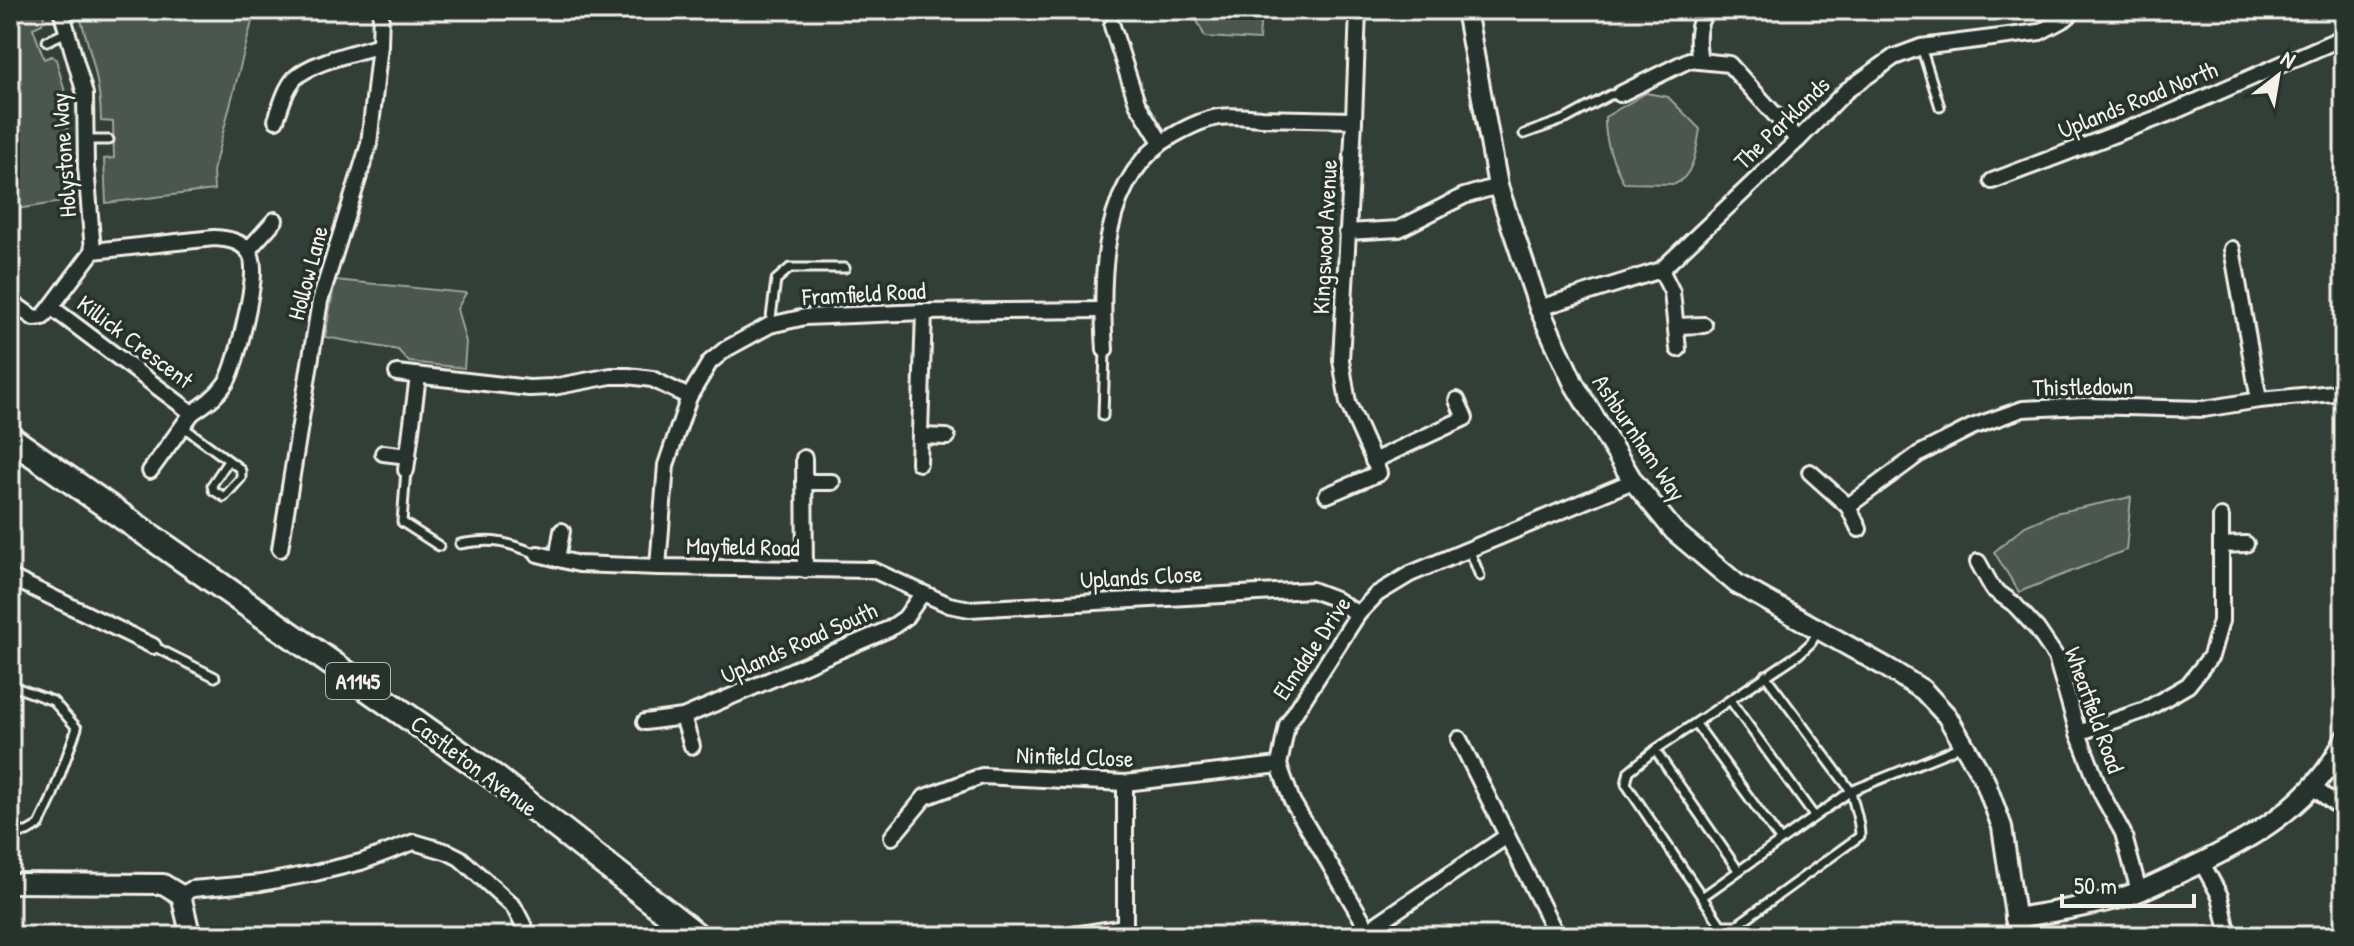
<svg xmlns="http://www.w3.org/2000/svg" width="2354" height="946" font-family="'Patrick Hand',sans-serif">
<rect width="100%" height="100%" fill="#323e38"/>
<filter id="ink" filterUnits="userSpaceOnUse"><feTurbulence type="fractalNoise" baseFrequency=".0125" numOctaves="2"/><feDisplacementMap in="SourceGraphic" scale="16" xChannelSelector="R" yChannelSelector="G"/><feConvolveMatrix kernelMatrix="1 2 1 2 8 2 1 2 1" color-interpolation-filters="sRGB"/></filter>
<g filter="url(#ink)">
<g fill="#4c564f" stroke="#a0a49c" stroke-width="2">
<path d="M 10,10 L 42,10 L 44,18 L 42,24 L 33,28 L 44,59 L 52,56 L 56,59 L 66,96 L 69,176 L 73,176 L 75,200 L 10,210 Z"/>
<path d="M 78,10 L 255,10 L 213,171 L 214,190 L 106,203 L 104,159 L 114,158 L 113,122 L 101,121 C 101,83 89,47 78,10 Z"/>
<path d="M 1151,10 L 1261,10 L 1259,40 L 1205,37 L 1193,12 L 1151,14 Z"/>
<path d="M 1646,93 L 1668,97 L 1700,129 C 1697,147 1694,176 1675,184 L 1624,183 C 1613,162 1604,141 1605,117 Z"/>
<path d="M 335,280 L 466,293 L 457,309 L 466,342 L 464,368 L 409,362 L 398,350 L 325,337 Z"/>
<path d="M 2131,497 L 2126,550 L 2019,592 L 1994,552 L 2025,526 L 2055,513 Z"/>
</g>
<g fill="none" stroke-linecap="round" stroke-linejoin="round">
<g stroke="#f4f1e8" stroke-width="13">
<g id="service">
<path d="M 47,41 L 67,32"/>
<path d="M 1921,47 L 1940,107"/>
<path d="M 1524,134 L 1566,119 L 1610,95 L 1620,94"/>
<path d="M 86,140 L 109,140"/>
<path d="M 770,325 L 776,280 L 790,268 L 845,268"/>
<path d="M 1103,416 L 1105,350"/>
<path d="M 182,426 L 239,468 L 241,471 L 241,478 L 224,497 L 213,490 L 212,485 L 228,461"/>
<path d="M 406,470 L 402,522 L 439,546"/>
<path d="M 460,544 C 495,538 505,542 538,554"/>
<path d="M 1469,549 L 1480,576"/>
<path d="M 1818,631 L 1811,643 L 1799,654 L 1655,750 L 1629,771 L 1626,784 L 1702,897 L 1851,791 L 1950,751 L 1963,743"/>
<path d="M 153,646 L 215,677"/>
<path d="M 10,685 L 53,701 L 77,728 L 51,800 L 39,825 L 27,832 L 10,832"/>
<path d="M 1730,700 L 1814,816"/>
<path d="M 1696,724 L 1780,840"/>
<path d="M 1655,750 L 1738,870"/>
<path d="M 1702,897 L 1721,925 L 1737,925 L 1860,836 C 1860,820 1854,807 1851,791 L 1765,675"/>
</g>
</g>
<g stroke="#f4f1e8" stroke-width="20">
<g id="minor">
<path d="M 61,10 L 85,94 L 86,167 L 93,251"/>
<path d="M 1112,26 L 1137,103 L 1161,142"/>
<path d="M 1700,61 C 1697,44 1695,25 1707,10"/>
<path d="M 1620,94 L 1689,60 L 1729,64 L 1798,140"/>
<path d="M 276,120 C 281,106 285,89 295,78 C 313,61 356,53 380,45"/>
<path d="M 1992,181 L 2168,114 L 2337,40 L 2344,39"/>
<path d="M 1347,232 L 1399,229 L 1464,196 L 1498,186"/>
<path d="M 214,238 C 226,239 240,240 248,251 C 252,255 253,263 253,269 C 254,288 236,370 225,384 C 216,397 204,405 192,413 L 51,307 L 93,251 Z"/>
<path d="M 2232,249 L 2259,400"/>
<path d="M 248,250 L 275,220"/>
<path d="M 1661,270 L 1672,292 L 1678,349"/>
<path d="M 10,301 L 34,318 L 43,317 L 51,307"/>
<path d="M 1539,308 L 1661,270 L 1798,140 L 1846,91 L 1894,57 L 1921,47 L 2040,32 L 2066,18 L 2075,10"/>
<path d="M 1676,326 L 1704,325"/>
<path d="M 1105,350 C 1100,276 1101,176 1174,135 C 1188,127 1204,119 1219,117 C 1233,115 1249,117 1262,118 C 1293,119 1324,119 1354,120"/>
<path d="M 397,373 L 529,388 L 553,387 L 611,376 L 628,376 L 652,379 L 689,397"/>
<path d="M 921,436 L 947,437"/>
<path d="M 383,453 L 408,456"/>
<path d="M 804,458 L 805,570"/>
<path d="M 1373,461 L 1465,418 L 1457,400"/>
<path d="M 919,463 L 924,312"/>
<path d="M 406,470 L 418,376"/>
<path d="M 150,471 L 192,413"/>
<path d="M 1810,472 L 1848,506 L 1919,454 L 1972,427 L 2023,409 L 2085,406 L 2204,409 L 2259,400 L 2344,392"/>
<path d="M 804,482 L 832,482"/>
<path d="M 1327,495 L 1379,473 L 1348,403 L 1341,360 L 1354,120 L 1358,10"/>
<path d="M 1848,506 L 1859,529"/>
<path d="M 2221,545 L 2246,544"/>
<path d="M 280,549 L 320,301 L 369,144 L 380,45 L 381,10"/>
<path d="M 538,554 L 579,564 L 658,567 L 873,570 L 949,605 L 970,609 L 1312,590 L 1333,598 L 1358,614"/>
<path d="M 557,559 L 562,531"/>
<path d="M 1978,562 L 1993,589 L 2014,604 L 2037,629 L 2056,657 L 2078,733 L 2101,793 L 2123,833 L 2139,891"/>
<path d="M 658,567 L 666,465 L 689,397 L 710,362 L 726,349 L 770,325 L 805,317 L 924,312 L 1102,310"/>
<path d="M 10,577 L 153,646"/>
<path d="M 683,717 L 692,746"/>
<path d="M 645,722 L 683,717 L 889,629 L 905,618 L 922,594"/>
<path d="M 2078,733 L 2145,710 L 2188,685 L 2211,656 L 2221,621 L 2221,517"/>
<path d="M 1459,739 L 1557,936"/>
<path d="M 1125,783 L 1125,927 L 1131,936"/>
<path d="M 2313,787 L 2344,811"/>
<path d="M 892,837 L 925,797 L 982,776 L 1125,783 L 1279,765"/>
<path d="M 2202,863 L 2220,896 L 2229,936"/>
<path d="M 181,895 L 192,889 L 261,883 L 315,873 L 361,862 L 414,842 L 448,852 L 460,858 L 514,907 L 529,936"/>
<path d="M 1368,930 L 1507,836"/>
<path d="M 1068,936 L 1125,927"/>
<path d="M 1372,936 L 1292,801 L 1279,765 L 1287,725 L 1358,614 L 1377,594 L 1410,574 L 1633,481"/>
</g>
</g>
<g stroke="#f4f1e8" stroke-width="24">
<g id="tertiary">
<path d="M 1466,10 L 1498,186 L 1539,308 L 1574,384 L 1633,481 L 1674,531 L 1737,584 L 1886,667 L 1923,690 L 1947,716 L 1985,781 L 2002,827 L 2018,936"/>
<path d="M 10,883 L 163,884 L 181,895 L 189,929 L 188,936"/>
<path d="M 2015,918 C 2047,913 2080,908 2112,900 C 2134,895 2154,885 2175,875 C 2239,846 2313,808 2344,740"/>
</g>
</g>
<g stroke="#f4f1e8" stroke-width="30">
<path id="primary" d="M 10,438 L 494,777 L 697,936"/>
</g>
<use href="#service" stroke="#26332d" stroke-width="7"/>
<use href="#minor" stroke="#26332d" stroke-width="14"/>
<use href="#tertiary" stroke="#26332d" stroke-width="18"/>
<use href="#primary" stroke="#26332d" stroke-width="24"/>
</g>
</g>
<g text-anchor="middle" stroke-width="7" stroke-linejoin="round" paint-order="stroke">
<rect fill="#26332d" stroke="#b6b8b0" stroke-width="2" x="326" y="663" width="64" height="36" rx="6"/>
<g font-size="22" font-weight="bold" fill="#f4f1e8">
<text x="358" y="689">A1145</text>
</g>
<g font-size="24" fill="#f4f1e8" stroke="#26332d">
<text transform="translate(2138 100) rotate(-22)" y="8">Uplands Road North</text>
<text transform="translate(1782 123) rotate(-44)" y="8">The Parklands</text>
<text transform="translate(64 155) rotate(-94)" y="8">Holystone Way</text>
<text transform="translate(1325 237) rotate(-87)" y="8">Kingswood Avenue</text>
<text transform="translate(308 273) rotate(-75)" y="8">Hollow Lane</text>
<text transform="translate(864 294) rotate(-3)" y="8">Framfield Road</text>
<text transform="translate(135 342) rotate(37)" y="8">Killick Crescent</text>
<text transform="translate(2083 387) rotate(-1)" y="8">Thistledown</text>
<text transform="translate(1639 438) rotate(56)" y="8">Ashburnham Way</text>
<text transform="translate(743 547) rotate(1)" y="8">Mayfield Road</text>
<text transform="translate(1141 577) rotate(-3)" y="8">Uplands Close</text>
<text transform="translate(799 643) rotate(-24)" y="8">Uplands Road South</text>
<text transform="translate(1312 648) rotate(-56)" y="8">Elmdale Drive</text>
<text transform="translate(2094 710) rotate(70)" y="8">Wheatfield Road</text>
<text transform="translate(1075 757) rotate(2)" y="8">Ninfield Close</text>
<text transform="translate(474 766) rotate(37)" y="8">Castleton Avenue</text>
</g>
</g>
<rect width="2354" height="946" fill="none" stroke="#26332d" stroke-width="40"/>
<rect x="20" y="20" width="2314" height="906" fill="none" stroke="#f4f1e8" stroke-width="3" filter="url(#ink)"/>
<g transform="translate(2278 76) rotate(31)" stroke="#26332d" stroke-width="6" paint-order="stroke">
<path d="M0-6L14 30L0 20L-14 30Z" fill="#f4f1e8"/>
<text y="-12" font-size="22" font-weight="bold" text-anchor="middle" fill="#f4f1e8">N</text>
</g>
<path d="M2062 894v12h132v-12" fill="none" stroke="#f4f1e8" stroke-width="4"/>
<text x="2074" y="894" font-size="24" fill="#f4f1e8" stroke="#26332d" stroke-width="6" paint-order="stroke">50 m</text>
</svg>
